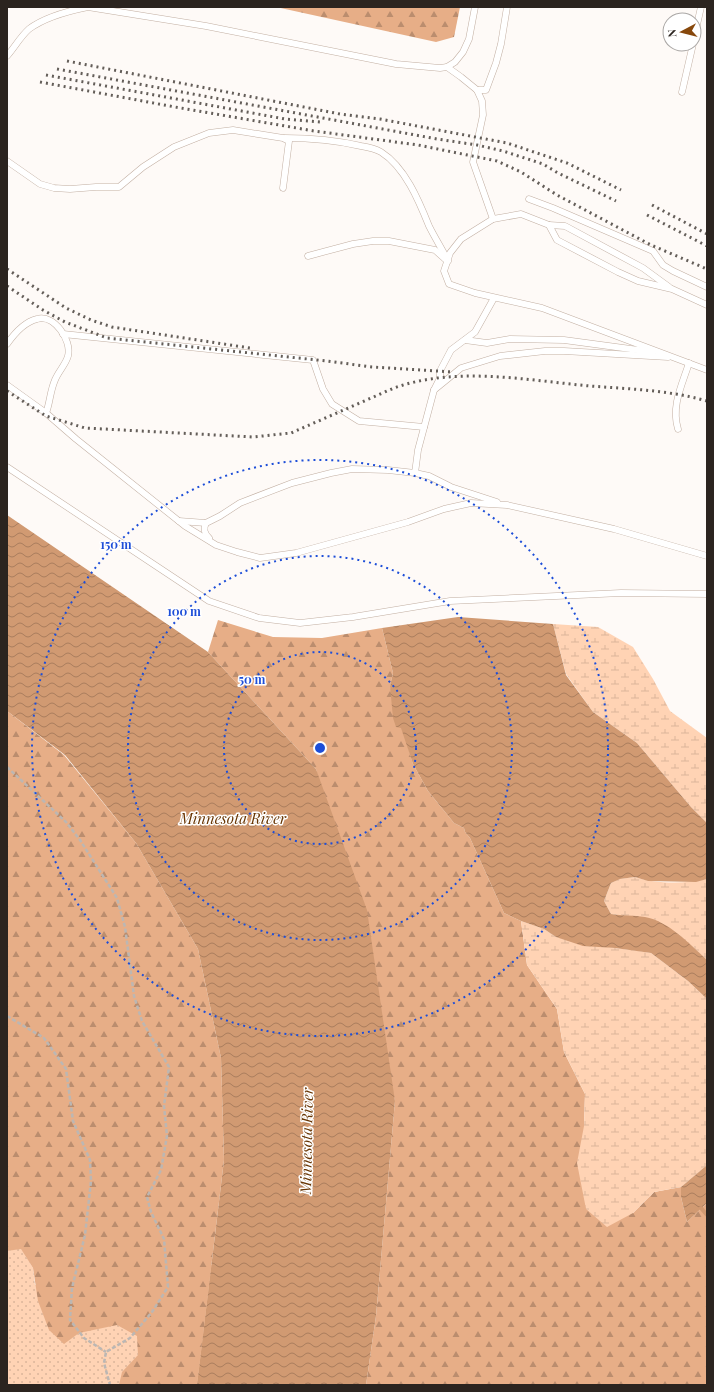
<svg xmlns="http://www.w3.org/2000/svg" width="714" height="1392" font-family="'Playfair Display',serif">
<defs>
<pattern id="grass-dots" width="8" height="8" patternUnits="userSpaceOnUse"><rect width="8" height="8" fill="#ffd3b4"/><path d="M2 2h.1M6 6h.1" fill="none" stroke="#dbb59a" stroke-width="1.8" stroke-linecap="round"/></pattern>
<pattern id="forest-firs" width="22" height="20" patternUnits="userSpaceOnUse"><rect width="22" height="20" fill="#e7ae87"/><path d="M5 1l3.5 6h-7zM16 11l3.5 6h-7z" fill="#bb8d6e"/></pattern>
<pattern id="wetland-marsh" width="20" height="14" patternUnits="userSpaceOnUse"><rect width="20" height="14" fill="#ffd3b4"/><path d="M1 5h8M5 5V1M11 12h8M15 12V8" fill="none" stroke="#dbb59a"/></pattern>
<pattern id="water-waves" width="16" height="10" patternUnits="userSpaceOnUse"><rect width="16" height="10" fill="#d19a72"/><path d="M0 5q4-4 8 0t8 0" fill="none" stroke="#aa7d5d"/></pattern>
</defs>
<rect width="100%" height="100%" fill="#fefaf7"/>
<path fill="url(#grass-dots)" d="M 21,1248 L 33,1268 L 35,1285 L 238,1262 L 226,1385 L 7,1385 L 7,1251 Z"/>
<g fill="url(#forest-firs)">
<path d="M 276,7 L 460,7 L 454,37 L 436,42 Z"/>
<path d="M 218,620 L 273,637 L 322,638 L 382,628 L 393,673 L 390,686 L 413,764 L 428,791 L 454,823 L 464,828 L 465,832 L 470,838 L 504,913 L 521,921 L 527,965 L 557,1009 L 564,1052 L 585,1094 L 584,1125 L 633,1213 L 654,1192 L 681,1187 L 681,1197 L 687,1222 L 707,1203 L 707,1385 L 366,1385 L 376,1316 L 395,1101 L 316,769 L 208,652 Z"/>
<path d="M 7,711 L 64,755 L 136,843 L 198,949 L 221,1058 L 224,1160 L 197,1385 L 119,1385 L 122,1372 L 138,1355 L 137,1336 L 117,1325 L 79,1333 L 64,1344 L 49,1330 L 38,1301 L 33,1268 L 21,1249 L 7,1251 Z"/>
</g>
<g fill="url(#wetland-marsh)">
<path d="M 553,624 L 598,627 L 633,647 L 653,679 L 670,711 L 707,738 L 707,823 L 691,807 L 637,743 L 593,712 L 566,674 Z"/>
<path d="M 635,877 C 655,884 686,884 707,879 L 707,960 L 688,943 L 626,916 L 611,914 L 604,901 L 611,883 L 619,879 Z"/>
<path d="M 521,921 L 544,929 L 556,937 L 599,946 L 639,951 L 651,953 L 688,981 L 707,999 L 707,1165 L 681,1187 L 654,1192 L 633,1213 L 607,1227 L 586,1209 L 577,1163 L 584,1126 L 585,1094 L 564,1052 L 557,1009 L 527,965 Z"/>
</g>
<g fill="url(#water-waves)">
<path d="M 7,515 L 208,652 L 316,769 L 367,910 L 395,1101 L 376,1316 L 366,1385 L 197,1385 L 224,1160 L 221,1058 L 198,949 L 136,843 L 65,755 L 7,711 Z"/>
<path d="M 458,617 L 553,624 L 566,675 L 593,712 L 637,743 L 691,807 L 707,823 L 707,879 L 696,882 L 648,881 L 635,877 L 620,879 L 611,883 L 604,901 L 611,914 C 622,916 634,915 645,917 C 668,921 690,944 706,959 L 707,999 L 688,981 L 651,953 L 615,948 L 583,946 L 556,937 L 544,929 L 521,921 L 504,913 L 470,838 L 465,832 L 464,828 L 454,823 L 428,791 L 413,764 L 401,728 L 396,727 L 393,718 L 390,686 L 393,673 L 382,628 Z"/>
<path d="M 707,1165 L 707,1203 L 687,1222 L 681,1197 L 681,1187 Z"/>
</g>
<g fill="none" stroke-linecap="round" stroke-linejoin="round">
<path stroke="#d19a72" stroke-width="4" d="M 701,1208 L 707,1215"/>
<g stroke="#c2afa2" stroke-width="7">
<g id="service">
<path d="M 694,38 L 701,7"/>
<path d="M 7,56 C 15,47 20,37 29,29 C 45,17 68,11 88,7 L 206,26 L 396,64 L 440,68 L 447,67 L 455,62 L 463,52 L 469,39 L 475,7"/>
<path d="M 447,67 L 461,77 L 477,90 L 482,101 L 483,115 L 473,162 L 493,219"/>
<path d="M 477,90 L 486,90 L 496,63 L 501,44 L 507,7"/>
<path d="M 682,92 L 693,44"/>
<path d="M 285,138 C 311,138 335,140 361,146 C 367,147 376,149 381,152 C 405,167 419,201 429,226 C 435,238 442,249 448,261"/>
<path d="M 7,161 L 40,184 L 54,188 L 70,189 L 96,187 L 119,187 L 143,167 L 174,147 L 209,133 L 233,130 L 283,138 L 289,141 L 283,188"/>
<path d="M 529,199 L 553,208 L 653,251 L 663,265 L 673,271 L 707,287"/>
<path d="M 549,225 L 565,226 L 643,268 L 669,287"/>
<path d="M 308,256 L 353,244 L 373,241 L 389,241 L 435,250 L 445,259"/>
<path d="M 707,305 L 672,289 L 638,281 L 618,272 L 557,240 L 549,225 L 521,214 L 493,219 L 461,239 L 450,253 L 444,271 L 449,284 L 475,293 L 542,308 L 707,370"/>
<path d="M 63,334 L 313,360 L 323,389 L 332,404 L 359,421 L 424,427"/>
<path d="M 465,340 L 487,343 L 510,339 L 564,340 L 653,352"/>
<path d="M 7,344 C 14,334 24,322 37,319 C 54,314 72,340 68,356 C 66,364 58,372 55,380 C 50,391 50,403 46,413"/>
<path d="M 7,385 L 46,413 L 76,439 L 185,526 L 216,545 L 237,552 L 260,558 L 296,553 L 408,522 L 444,509 L 471,503 L 507,505 L 614,529 L 707,556"/>
<path d="M 434,390 L 461,368 L 500,356 L 545,351 L 564,351 L 668,357"/>
<path d="M 678,429 C 671,406 682,385 689,363"/>
<path d="M 7,467 L 209,601 L 259,618 L 300,623 L 353,617 L 450,601 L 621,593 L 707,594"/>
<path d="M 415,473 L 418,450 L 434,390 L 440,378 L 440,371 L 451,350 L 475,332 L 494,298"/>
<path d="M 179,521 L 206,523 L 220,516 L 240,503 L 292,483 L 331,473 L 352,469 L 388,470 L 415,473 L 429,476 L 451,487 L 497,502"/>
<path d="M 206,523 C 203,529 204,533 209,538"/>
</g>
</g>
<g stroke="#bcb7b3" stroke-width="2.5" stroke-dasharray="4 2" stroke-linecap="butt">
<path d="M 7,767 L 66,822 L 80,840 L 117,898 L 125,927 L 134,996 L 142,1021 L 169,1067 L 164,1106 L 167,1136 L 161,1170 L 147,1197 L 151,1212 L 164,1239 L 168,1287 L 152,1312 L 130,1338 L 106,1352 L 104,1363 L 110,1385"/>
<path d="M 7,1016 L 44,1038 L 66,1069 L 73,1121 L 90,1160 L 91,1181 L 85,1235 L 72,1288 L 70,1320 L 84,1338 L 106,1352"/>
</g>
<use href="#service" stroke="#fff" stroke-width="6"/>
<g stroke="#645e59" stroke-width="3" stroke-dasharray="2 4" stroke-linecap="butt">
<path d="M 67,61 L 340,114 L 380,119 L 507,143 L 567,163 L 621,190"/>
<path d="M 57,69 L 437,139 L 477,145 L 503,151 L 543,164 L 558,173 L 616,201"/>
<path d="M 46,75 L 285,119 L 320,122"/>
<path d="M 40,82 L 175,107 L 314,131 L 418,145 L 497,161 L 521,172 L 557,195 L 651,245 L 707,269"/>
<path d="M 652,205 L 707,234"/>
<path d="M 647,215 L 707,246"/>
<path d="M 7,269 L 66,308 L 91,320 L 112,327 L 250,348"/>
<path d="M 7,286 L 43,310 L 65,322 L 107,338 L 327,361 L 372,367 L 454,372"/>
<path d="M 7,391 L 46,416 L 85,428 L 253,437 L 291,433 L 394,388 C 456,366 525,380 590,386 C 629,389 669,390 707,401"/>
</g>
</g>
<g fill="none" stroke="#1d4ed8" stroke-width="2" stroke-dasharray="2 4">
<circle cx="320" cy="748" r="96"/>
<circle cx="320" cy="748" r="192"/>
<circle cx="320" cy="748" r="288"/>
</g>
<g text-anchor="middle" stroke-width="3" stroke-linejoin="round" paint-order="stroke">
<g font-size="15" font-style="italic" fill="#683503" stroke="#fff">
<text x="233" y="824">Minnesota River</text>
<text transform="translate(307 1141) rotate(-89)" y="5">Minnesota River</text>
</g>
</g>
<circle cx="320" cy="748" r="6" fill="#1d4ed8" stroke="#fff" stroke-width="2"/>
<g font-size="12" text-anchor="middle" font-weight="bold" fill="#1d4ed8" stroke="#fff" stroke-width="3" stroke-linejoin="round" paint-order="stroke">
<text x="116" y="549">150 m</text>
<text x="184" y="616">100 m</text>
<text x="252" y="684">50 m</text>
</g>
<rect width="714" height="1392" fill="none" stroke="#2b241f" stroke-width="16"/>
<g transform="translate(682 32) rotate(263)"><circle r="19" fill="#ffffff" stroke="#aaa7a5"/>
<path d="M0-3L7 15L0 10L-7 15Z" fill="#87480c"/>
<text y="-6" font-size="11" font-weight="bold" text-anchor="middle" fill="#2b241f">N</text>
</g>
</svg>
